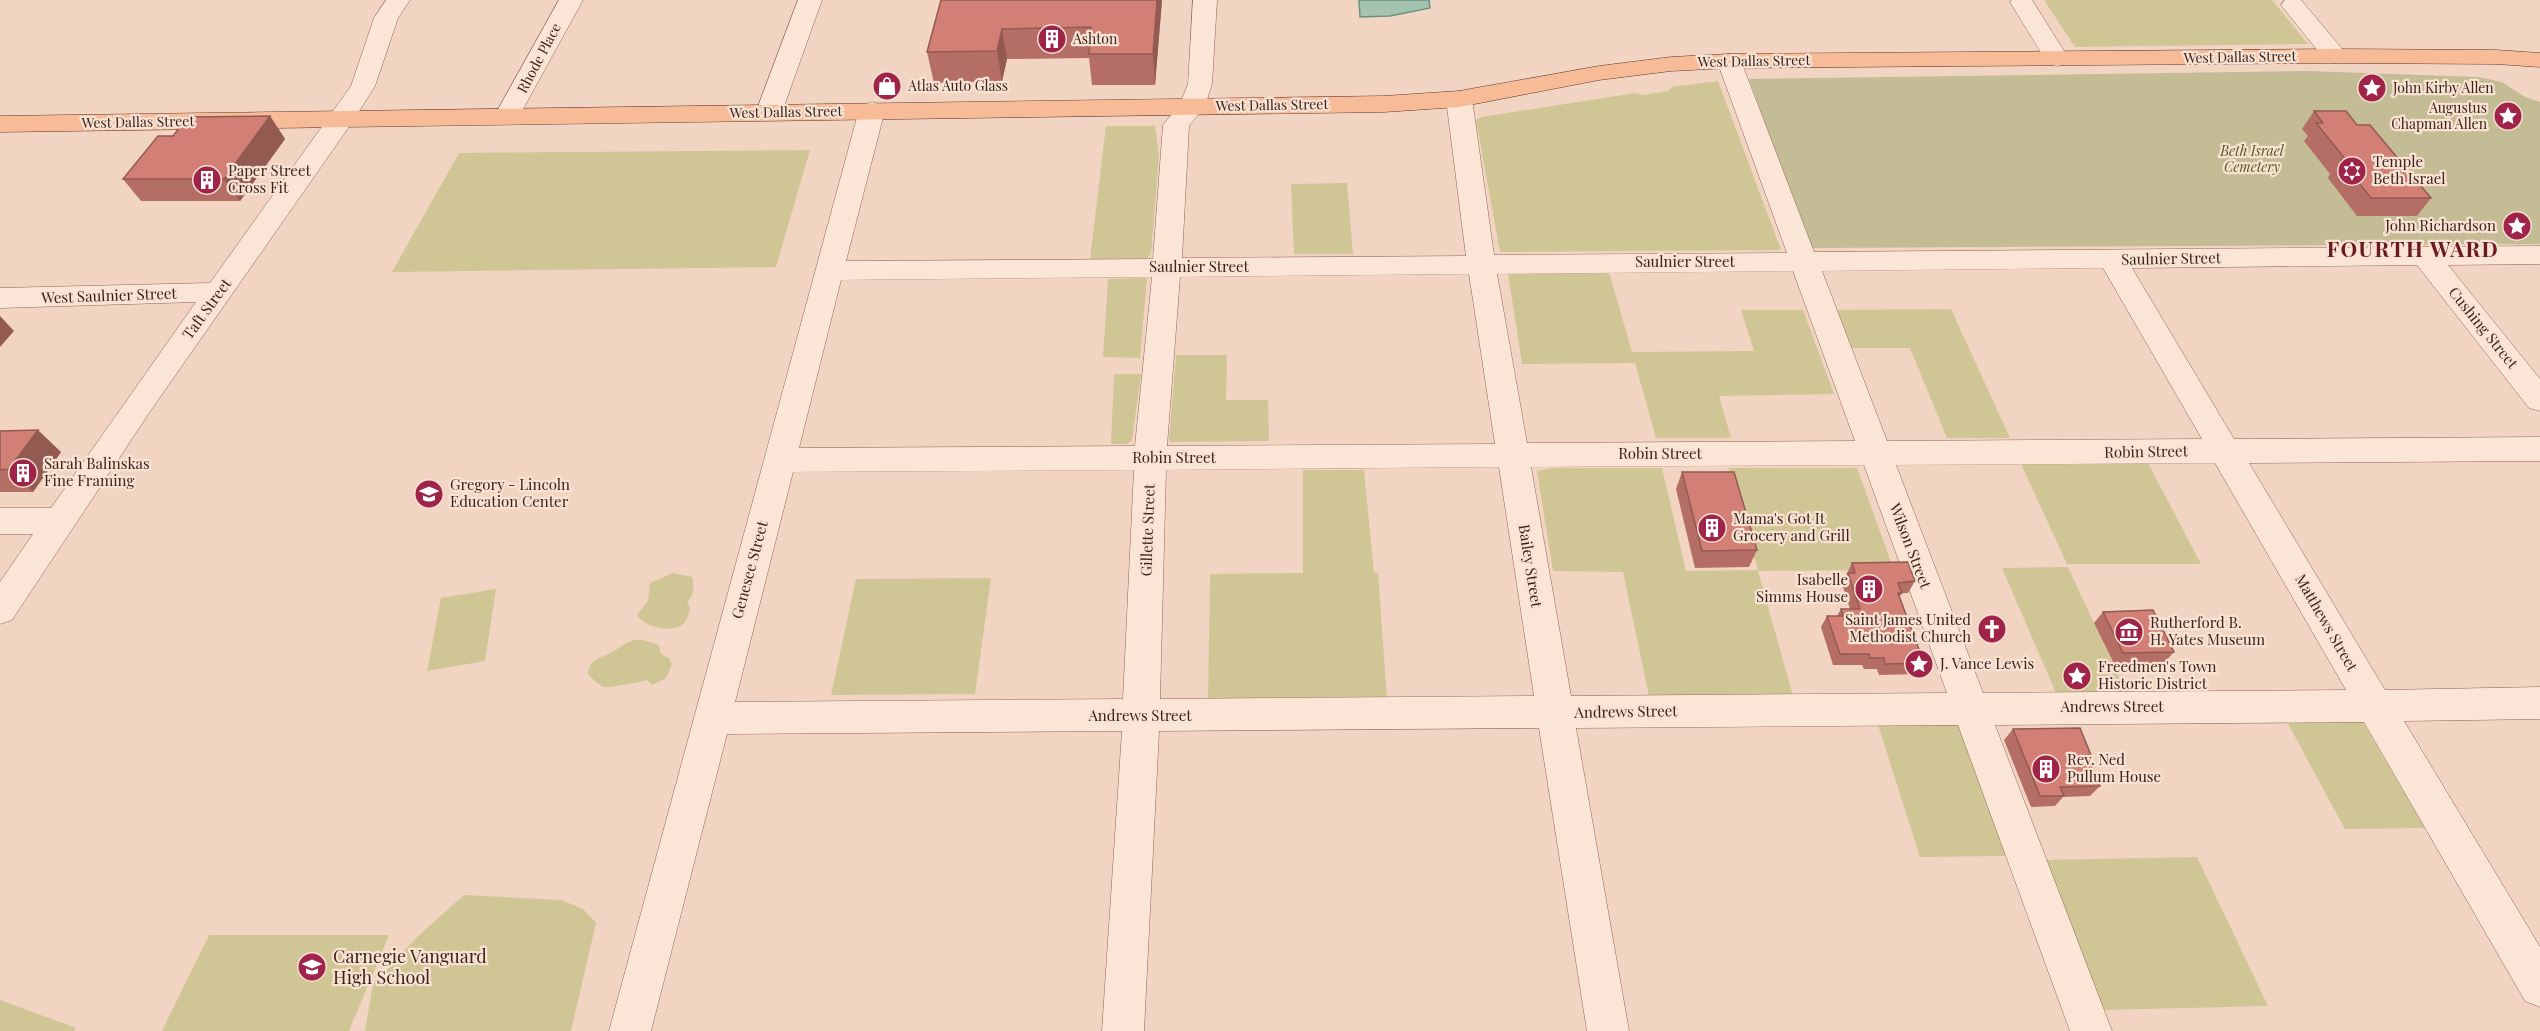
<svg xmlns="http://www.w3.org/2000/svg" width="2540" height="1031" font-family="'Playfair Display',serif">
<rect width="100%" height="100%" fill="#f1d5c2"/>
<g fill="#d0c595">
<path d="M 2044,0 L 2272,0 L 2308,44 L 2075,47 Z"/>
<path d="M 1718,81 L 1781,250 L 1500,252 L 1476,120 L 1482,117 L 1635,93 L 1642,95 L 1669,91 L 1671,87 Z"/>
<path d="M 1106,126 L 1155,126 L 1159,155 L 1151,254 L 1147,258 L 1090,259 Z"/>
<path d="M 810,150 L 776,267 L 392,272 L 459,153 Z"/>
<path d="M 1347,183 L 1353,254 L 1294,254 L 1291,184 Z"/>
<path d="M 1609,272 L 1632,352 L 1754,351 L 1741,310 L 1803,310 L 1834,394 L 1719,396 L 1731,438 L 1656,438 L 1635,363 L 1522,364 L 1508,273 Z"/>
<path d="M 1147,278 L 1140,358 L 1103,357 L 1108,279 Z"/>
<path d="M 1951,309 L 2010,438 L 1947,438 L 1910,348 L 1848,348 L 1834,310 Z"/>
<path d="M 1176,355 L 1227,355 L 1226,400 L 1268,400 L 1269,441 L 1169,442 Z"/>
<path d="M 1114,374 L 1141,374 L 1132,440 L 1127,444 L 1111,444 Z"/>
<path d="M 2148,463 L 2201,564 L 2067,564 L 2021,464 Z"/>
<path d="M 1551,468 L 1662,468 L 1686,571 L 1758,570 L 1728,468 L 1857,468 L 1894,570 L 1758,571 L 1793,696 L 1649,696 L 1623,572 L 1553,571 L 1537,471 Z"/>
<path d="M 1303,470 L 1364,470 L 1374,572 L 1378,573 L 1387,699 L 1208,701 L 1210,574 L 1303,573 Z"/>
<path d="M 2068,567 L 2126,692 L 2056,693 L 2002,568 Z"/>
<path d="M 673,573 L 692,577 C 695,586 694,596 687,602 L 690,608 C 689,612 688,618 685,622 C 674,635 644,627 637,615 L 648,601 L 650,583 Z"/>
<path d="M 991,578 L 975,694 L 831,695 L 856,579 Z"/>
<path d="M 496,589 L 485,661 L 427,671 L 441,598 Z"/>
<path d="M 634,640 L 642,640 L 659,645 L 661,654 L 669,658 L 672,664 L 666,678 L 652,685 L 647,680 C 643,682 607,688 604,687 C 598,685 592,678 588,674 C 590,657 601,659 612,652 C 620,648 624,643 634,640 Z"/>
<path d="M 2362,721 L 2425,828 L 2345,829 L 2287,722 Z"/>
<path d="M 1878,725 L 1958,725 L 2006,856 L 1920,857 Z"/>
<path d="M 2197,857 L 2268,1006 L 2101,1010 L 2041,860 Z"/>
<path d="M 464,895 L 561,900 L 583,909 L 596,923 L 571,1031 L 365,1031 L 373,984 L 417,937 Z"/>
<path d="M 209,935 L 389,935 L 349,1031 L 162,1031 Z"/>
<path d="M 0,1000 L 76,1028 L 74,1031 L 0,1031 Z"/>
</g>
<path fill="#c4bc95" d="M 2308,71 L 2478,77 L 2502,82 L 2525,97 L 2540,102 L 2540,244 L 1810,248 L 1749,79 Z"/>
<path fill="#a5c3b1" stroke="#6b927c" stroke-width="1.5" d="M 1359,0 L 1429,0 L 1430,8 L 1390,16 L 1360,17 Z"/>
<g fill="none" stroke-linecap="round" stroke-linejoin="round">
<g stroke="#8c6458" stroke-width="1">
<g id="minor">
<path d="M 386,0 L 410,0 L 398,18 L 375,86 L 351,124 L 151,410 L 12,620 L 0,624 L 0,582 L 33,534 L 0,534 L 0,508 L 51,508 L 196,302 L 0,308 L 0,288 L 210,283 L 351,86 L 374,18 Z"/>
<path d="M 559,0 L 583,0 L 517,120 L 508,123 L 499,120 L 495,115 Z"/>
<path d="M 798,0 L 822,0 L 782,112 L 778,117 L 769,120 L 760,117 L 756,112 Z"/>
<path d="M 1193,0 L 1217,0 L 1212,84 L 1205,106 L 1189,126 L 1182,258 L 1466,256 L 1446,99 L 1450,94 L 1459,91 L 1468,94 L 1472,99 L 1494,255 L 1787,253 L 1717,61 L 1720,56 L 1729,54 L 1738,56 L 1741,61 L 1814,252 L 2540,246 L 2540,264 L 2448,265 L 2540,379 L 2540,411 L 2529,408 L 2417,265 L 2132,268 L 2234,439 L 2540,437 L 2540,461 L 2249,463 L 2385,690 L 2540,687 L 2540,719 L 2404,721 L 2540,947 L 2540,1007 L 2525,1001 L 2364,722 L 1995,725 L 2112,1031 L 2070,1031 L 1958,725 L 1576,728 L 1629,1031 L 1587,1031 L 1539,728 L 1159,731 L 1144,1031 L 1102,1031 L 1122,731 L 727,734 L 651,1031 L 609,1031 L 859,110 L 863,105 L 872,102 L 881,105 L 885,110 L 846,261 L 1153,259 L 1163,125 L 1180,104 L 1188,84 ZM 2103,268 L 2202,439 L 1887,441 L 1822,271 ZM 1793,271 L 1855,441 L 1527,443 L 1497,274 ZM 1469,274 L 1495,444 L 1167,446 L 1180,277 ZM 1152,277 L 1135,446 L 799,448 L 841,280 ZM 2215,463 L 2346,690 L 1983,693 L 1896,465 ZM 1864,465 L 1947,693 L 1571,696 L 1531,467 ZM 1499,467 L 1534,696 L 1160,699 L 1166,470 ZM 1134,470 L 1123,699 L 735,702 L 793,472 Z"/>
<path d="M 2012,0 L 2032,0 L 2069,59 L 2066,64 L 2057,66 L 2048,64 L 2010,2 Z"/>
<path d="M 2285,0 L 2301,0 L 2344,51 L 2347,56 L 2344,61 L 2335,63 L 2326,61 L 2281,5 Z"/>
</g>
</g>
<g stroke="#5a342c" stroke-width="1">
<path id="major" d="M 2335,49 L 2496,50 L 2540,53 L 2540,67 L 2496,64 L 2335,63 L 1729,68 L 1671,71 L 1599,80 L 1459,107 L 1384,112 L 0,132 L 0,116 L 1384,96 L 1459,91 L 1599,66 L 1671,57 L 1729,54 Z"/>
</g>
<use href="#minor" fill="#fbe5d6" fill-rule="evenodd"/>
<use href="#major" fill="#f7bc97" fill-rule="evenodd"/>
</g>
<g fill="#b56e65">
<path d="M 941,0 L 1162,0 L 1155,85 L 1092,85 L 1089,58 L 1007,59 L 1002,81 L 934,83 L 927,52 Z"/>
<path d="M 2314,111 L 2357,125 L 2431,198 L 2417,216 L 2357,216 L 2328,178 L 2330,174 L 2304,141 L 2308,136 L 2302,129 Z"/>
<path d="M 270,116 L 285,139 L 240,201 L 141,201 L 123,179 L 173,136 Z"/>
<path d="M 0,431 L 61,452 L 33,492 L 0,492 Z"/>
<path d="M 1682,472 L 1757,550 L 1749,567 L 1695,568 L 1676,489 Z"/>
<path d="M 1852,563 L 1915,581 L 1908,593 L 1902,593 L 1899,598 L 1924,663 L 1916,674 L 1879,675 L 1877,669 L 1864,669 L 1862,665 L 1833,665 L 1821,627 L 1827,616 L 1837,616 L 1841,609 L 1850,609 L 1842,584 Z"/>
<path d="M 2103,612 L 2174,652 L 2164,663 L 2114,664 L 2094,623 Z"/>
<path d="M 2013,729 L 2091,755 L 2088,758 L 2100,786 L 2090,796 L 2063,797 L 2055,806 L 2031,807 L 2004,740 Z"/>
</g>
<g fill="#935a52">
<path d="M 1157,0 L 1162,0 L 1155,85 L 1153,54 Z"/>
<path d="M 1002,29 L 1007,59 L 1002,81 L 997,51 Z"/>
<path d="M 270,116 L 285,139 L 240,201 L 224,179 Z"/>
<path d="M 0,316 L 14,331 L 0,347 Z"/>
<path d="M 38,430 L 61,452 L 33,492 L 9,469 Z"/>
</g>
<g fill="#d28075" stroke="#935a52" stroke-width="1.5">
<path d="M 941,0 L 1157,0 L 1153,54 L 1089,54 L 1091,27 L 1002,29 L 997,51 L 927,52 Z"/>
<path d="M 2314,111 L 2346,111 L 2357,125 L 2370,125 L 2431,198 L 2371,198 L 2341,160 L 2346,160 L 2316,123 L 2323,123 Z"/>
<path d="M 270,116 L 224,179 L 123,179 L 158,136 L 173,136 L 188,117 Z"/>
<path d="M 38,430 L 9,469 L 0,470 L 0,431 Z"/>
<path d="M 1682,472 L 1734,472 L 1757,550 L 1702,551 Z"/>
<path d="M 1908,562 L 1915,581 L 1898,583 L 1902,593 L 1898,593 L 1924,663 L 1885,664 L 1884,658 L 1870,658 L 1869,654 L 1840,654 L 1827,616 L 1843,616 L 1841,609 L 1860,609 L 1848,573 L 1855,573 L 1852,563 Z"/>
<path d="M 2153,610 L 2174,652 L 2123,653 L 2103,612 Z"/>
<path d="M 2080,728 L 2091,755 L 2086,755 L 2100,786 L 2060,787 L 2064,796 L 2040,796 L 2013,729 Z"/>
</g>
<defs>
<g id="building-disc" transform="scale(1.5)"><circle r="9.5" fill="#a02349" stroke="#f8e2d2"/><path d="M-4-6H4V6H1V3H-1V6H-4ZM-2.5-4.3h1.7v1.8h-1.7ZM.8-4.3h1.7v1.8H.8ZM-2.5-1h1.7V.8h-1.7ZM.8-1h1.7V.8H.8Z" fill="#fff"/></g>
<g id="shop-disc" transform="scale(1.5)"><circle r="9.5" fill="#a02349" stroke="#f8e2d2"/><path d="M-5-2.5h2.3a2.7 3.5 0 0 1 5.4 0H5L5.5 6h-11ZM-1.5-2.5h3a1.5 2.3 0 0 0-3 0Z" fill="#fff"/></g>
<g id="sight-disc" transform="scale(1.5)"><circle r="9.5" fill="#a02349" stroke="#f8e2d2"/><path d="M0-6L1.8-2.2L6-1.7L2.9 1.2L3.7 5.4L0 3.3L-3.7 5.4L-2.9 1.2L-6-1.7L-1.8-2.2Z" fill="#fff"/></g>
<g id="synagogue-disc" transform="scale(1.5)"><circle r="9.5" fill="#a02349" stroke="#f8e2d2"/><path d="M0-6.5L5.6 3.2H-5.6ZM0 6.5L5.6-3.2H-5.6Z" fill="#fff"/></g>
<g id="school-disc" transform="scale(1.5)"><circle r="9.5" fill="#a02349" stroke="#f8e2d2"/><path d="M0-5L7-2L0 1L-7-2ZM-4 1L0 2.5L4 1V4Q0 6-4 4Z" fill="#fff"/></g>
<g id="church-disc" transform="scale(1.5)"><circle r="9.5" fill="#a02349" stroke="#f8e2d2"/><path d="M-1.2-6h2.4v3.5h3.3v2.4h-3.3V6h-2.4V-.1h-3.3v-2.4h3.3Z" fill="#fff"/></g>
<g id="museum-disc" transform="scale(1.5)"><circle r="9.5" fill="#a02349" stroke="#f8e2d2"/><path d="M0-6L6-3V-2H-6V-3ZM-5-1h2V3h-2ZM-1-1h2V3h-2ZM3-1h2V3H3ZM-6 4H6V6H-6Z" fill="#fff"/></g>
</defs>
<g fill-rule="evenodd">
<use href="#building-disc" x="1052" y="39"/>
<use href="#shop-disc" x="887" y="86"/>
<use href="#sight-disc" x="2372" y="88"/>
<use href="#sight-disc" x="2508" y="116"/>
<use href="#synagogue-disc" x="2352" y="171"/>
<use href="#building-disc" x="207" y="180"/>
<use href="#sight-disc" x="2517" y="226"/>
<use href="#building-disc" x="23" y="473"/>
<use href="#school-disc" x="429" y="494"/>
<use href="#building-disc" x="1712" y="528"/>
<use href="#building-disc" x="1869" y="589"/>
<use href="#church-disc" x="1992" y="629"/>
<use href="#museum-disc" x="2129" y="632"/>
<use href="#sight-disc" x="1919" y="664"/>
<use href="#sight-disc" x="2077" y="676"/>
<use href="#building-disc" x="2046" y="769"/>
<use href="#school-disc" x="312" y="967"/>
</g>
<g text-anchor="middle" stroke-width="4.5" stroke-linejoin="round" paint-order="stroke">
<g font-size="14" fill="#3b221d" stroke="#f8e2d2" text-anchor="start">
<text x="1073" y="44">Ashton</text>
<text x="908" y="91">Atlas Auto Glass</text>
<text x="2393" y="93">John Kirby Allen</text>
<text x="2487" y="113" text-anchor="end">Augustus<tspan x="2487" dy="16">Chapman Allen</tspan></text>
</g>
<g font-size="14" fill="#3b221d" stroke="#f8e2d2">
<text transform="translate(2240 57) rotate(-1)" y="5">West Dallas Street</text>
<text transform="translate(539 58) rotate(-62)" y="5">Rhode Place</text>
<text transform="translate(1754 61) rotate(-1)" y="5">West Dallas Street</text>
<text transform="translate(1272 105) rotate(-1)" y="5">West Dallas Street</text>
<text transform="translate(786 112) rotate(-1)" y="5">West Dallas Street</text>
<text transform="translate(138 122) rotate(-1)" y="5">West Dallas Street</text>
</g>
<g font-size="14" font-style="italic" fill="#595622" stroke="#f8e2d2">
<text x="2252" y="156">Beth Israel<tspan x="2252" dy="16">Cemetery</tspan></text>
</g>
<g font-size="15" fill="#3b221d" stroke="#f8e2d2" text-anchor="start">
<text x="2373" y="167">Temple<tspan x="2373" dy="17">Beth Israel</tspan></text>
<text x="228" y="176">Paper Street<tspan x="228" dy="17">Cross Fit</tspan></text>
<text x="2496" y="231" text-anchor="end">John Richardson</text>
<text x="44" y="469">Sarah Balinskas<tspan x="44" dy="17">Fine Framing</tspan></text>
<text x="450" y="490">Gregory - Lincoln<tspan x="450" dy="17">Education Center</tspan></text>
<text x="1733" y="524">Mama's Got It<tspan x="1733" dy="17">Grocery and Grill</tspan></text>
<text x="1848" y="585" text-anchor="end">Isabelle<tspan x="1848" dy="17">Simms House</tspan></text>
<text x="1971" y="625" text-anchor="end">Saint James United<tspan x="1971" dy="17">Methodist Church</tspan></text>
<text x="2150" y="628">Rutherford B.<tspan x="2150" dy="17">H. Yates Museum</tspan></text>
<text x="1940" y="669">J. Vance Lewis</text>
<text x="2098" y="672">Freedmen's Town<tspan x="2098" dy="17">Historic District</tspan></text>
<text x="2067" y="765">Rev. Ned<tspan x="2067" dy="17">Pullum House</tspan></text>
</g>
<g font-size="15" fill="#3b221d" stroke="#f8e2d2">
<text transform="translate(2171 259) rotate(-1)" y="5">Saulnier Street</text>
<text x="1685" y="267">Saulnier Street</text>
<text x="1199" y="272">Saulnier Street</text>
<text transform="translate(109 296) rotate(-2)" y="5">West Saulnier Street</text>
<text transform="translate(207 309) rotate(-54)" y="5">Taft Street</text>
<text transform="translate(2483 328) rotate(51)" y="5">Cushing Street</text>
<text transform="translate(2146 452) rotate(-1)" y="5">Robin Street</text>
<text x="1660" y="459">Robin Street</text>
<text x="1174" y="463">Robin Street</text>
<text transform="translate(1148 530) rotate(-88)" y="5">Gillette Street</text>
<text transform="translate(1910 546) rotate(69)" y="5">Wilson Street</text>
<text transform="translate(1530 566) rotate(81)" y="5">Bailey Street</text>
<text transform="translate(750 570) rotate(-75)" y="5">Genesee Street</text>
<text transform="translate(2326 623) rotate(60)" y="5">Matthews Street</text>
<text x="2112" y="712">Andrews Street</text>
<text transform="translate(1626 712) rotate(-1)" y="5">Andrews Street</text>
<text x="1140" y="721">Andrews Street</text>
</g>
<g font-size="18" fill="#3b221d" stroke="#f8e2d2" text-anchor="start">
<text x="333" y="963">Carnegie Vanguard<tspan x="333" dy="21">High School</tspan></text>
</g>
<g font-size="21" font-weight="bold" letter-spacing="1.5" fill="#6b1921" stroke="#f8e2d2">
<text x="2413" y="257">FOURTH WARD</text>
</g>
</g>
</svg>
